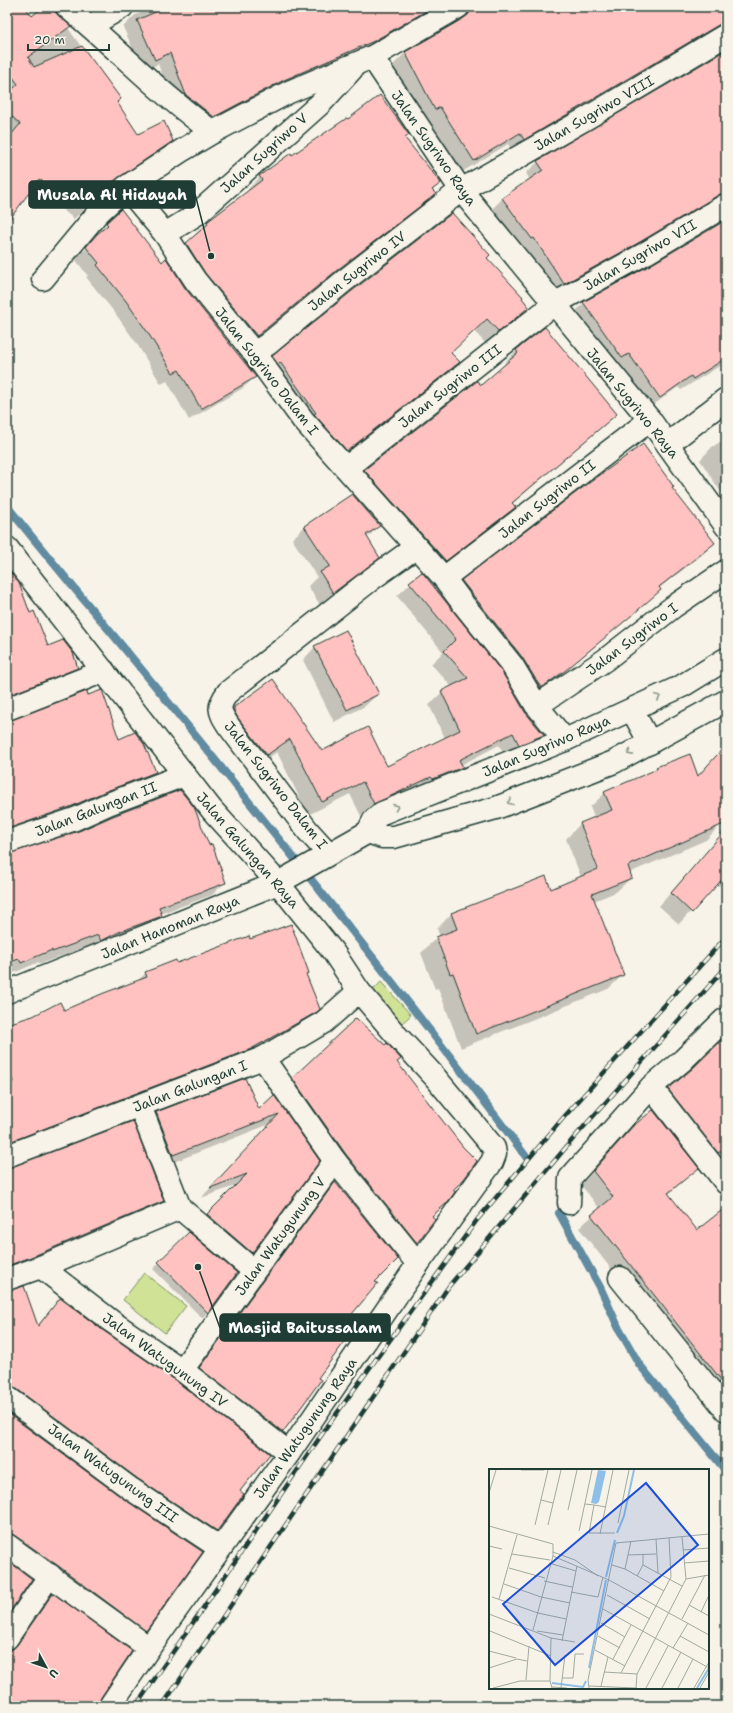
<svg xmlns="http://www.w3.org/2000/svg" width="733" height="1713" font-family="'Shantell Sans',sans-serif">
<rect width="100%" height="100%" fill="#f7f3e8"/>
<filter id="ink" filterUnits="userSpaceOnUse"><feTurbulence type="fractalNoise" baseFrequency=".025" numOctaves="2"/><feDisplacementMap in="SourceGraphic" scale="8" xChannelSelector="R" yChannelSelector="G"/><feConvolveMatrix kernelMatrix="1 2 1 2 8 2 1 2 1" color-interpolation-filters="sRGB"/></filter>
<g filter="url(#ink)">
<g fill="#d0e296" stroke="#789065">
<path d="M 381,982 L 411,1015 L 398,1027 L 369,994 Z"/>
<path d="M 144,1273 L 186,1306 L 165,1333 L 123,1300 Z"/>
</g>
<g fill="#0003" fill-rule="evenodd">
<path d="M 7,7 L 23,7 L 32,17 L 45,7 L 54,7 L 54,12 L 68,28 L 101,75 L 103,74 L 120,99 L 117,102 L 137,136 L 172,141 L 160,153 L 100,193 L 74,219 L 53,202 L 49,205 L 29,192 L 7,221 Z"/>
<path d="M 58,7 L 100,7 L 79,22 Z"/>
<path d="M 114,7 L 137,7 L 122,20 Z"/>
<path d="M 155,7 L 442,7 L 361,53 L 201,128 L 174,107 L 158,64 L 143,71 L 123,27 L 135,15 Z"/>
<path d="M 449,7 L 726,7 L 726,44 L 512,151 L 508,144 L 462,172 L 428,118 L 423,121 L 393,65 L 405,53 L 458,22 L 457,13 Z"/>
<path d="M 726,51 L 726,214 L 552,295 L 491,210 L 503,198 L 530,180 L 526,173 L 538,162 Z"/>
<path d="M 404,139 L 440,183 L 432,191 L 434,194 L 422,206 L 323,283 L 244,348 L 174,255 L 207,223 L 249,191 L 248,189 L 260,177 L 291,154 L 292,156 Z"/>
<path d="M 121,211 L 255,377 L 243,388 L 189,420 L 167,381 L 161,384 L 137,344 L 115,313 L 86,277 L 88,276 L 75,259 L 82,250 L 84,251 L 96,236 L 95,235 Z"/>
<path d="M 726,221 L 726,362 L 681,390 L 678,387 L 648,409 L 572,315 L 584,303 L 653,265 Z"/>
<path d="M 7,229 L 11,232 L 7,237 Z"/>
<path d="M 486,258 L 528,307 L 516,320 L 486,344 L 474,331 L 450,353 L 459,362 L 446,375 L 334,463 L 260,370 L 273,357 L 352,292 Z"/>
<path d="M 545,328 L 616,414 L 603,426 L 512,504 L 515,507 L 502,519 L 433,573 L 352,483 L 365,470 L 481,387 L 506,365 L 504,363 L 516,351 Z"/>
<path d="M 726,438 L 726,500 L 700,460 L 712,447 Z"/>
<path d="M 671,488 L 714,543 L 702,555 L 659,588 L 660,590 L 647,602 L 552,682 L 528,700 L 450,594 L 462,581 Z"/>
<path d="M 379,526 L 367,538 L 379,557 L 366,570 L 320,605 L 308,586 L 317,577 L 292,539 L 304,527 Z"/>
<path d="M 422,573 L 543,735 L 530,748 L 506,757 L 499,745 L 461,765 L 462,767 L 449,780 L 418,789 L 361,816 L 350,794 L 308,815 L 277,752 L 253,768 L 221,721 L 234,707 L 321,752 L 386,767 L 445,738 L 429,705 L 442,692 L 452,687 L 431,664 L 443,652 L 397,596 Z"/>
<path d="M 7,593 L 29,615 L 47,647 L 77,667 L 65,680 L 7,702 Z"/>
<path d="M 315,647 L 378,694 L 365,706 L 334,722 L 303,660 Z"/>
<path d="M 7,722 L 118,740 L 155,772 L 143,784 L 7,836 Z"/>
<path d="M 726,745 L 726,819 L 706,840 L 629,873 L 631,878 L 616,892 L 594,901 L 623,975 L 608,989 L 461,1048 L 438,988 L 435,989 L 421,953 L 436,938 L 440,937 L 437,929 L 451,914 L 545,877 L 550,890 L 581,877 L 566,839 L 580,824 L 595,818 L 590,807 L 605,793 L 653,771 L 657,768 L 697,777 ZM 582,830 L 584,830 L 601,874 L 599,874 Z"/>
<path d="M 726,830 L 726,879 L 719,886 L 716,884 L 679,924 L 659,906 Z"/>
<path d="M 7,855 L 225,882 L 212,895 L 160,914 L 161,916 L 149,928 L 88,952 L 85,947 L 40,964 L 39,962 L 9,975 L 7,971 Z"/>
<path d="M 250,940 L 308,973 L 306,975 L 319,1008 L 307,1021 L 247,1057 L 7,1150 L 7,1025 L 64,1011 L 136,982 L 146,973 Z"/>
<path d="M 726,1018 L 726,1193 L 656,1102 L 726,1037 Z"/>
<path d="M 396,1062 L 462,1148 L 452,1190 L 446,1202 L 432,1217 L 434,1219 L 417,1243 L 405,1254 L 281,1090 L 293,1079 Z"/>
<path d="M 274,1097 L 318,1161 L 251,1252 L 239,1264 L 196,1227 L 238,1185 L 201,1198 L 270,1124 L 161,1167 L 144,1125 L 156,1113 L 258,1111 Z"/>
<path d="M 634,1126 L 697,1168 L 668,1195 L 697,1232 L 726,1209 L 726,1415 L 579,1228 L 600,1209 L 581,1185 Z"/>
<path d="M 7,1169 L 163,1201 L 150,1213 L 7,1273 Z"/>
<path d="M 335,1183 L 374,1282 L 350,1314 L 316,1378 L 319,1381 L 282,1432 L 269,1444 L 188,1380 L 323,1195 Z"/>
<path d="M 189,1233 L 208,1312 L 202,1318 L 153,1269 Z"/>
<path d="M 7,1292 L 37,1326 L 60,1299 L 238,1491 L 217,1531 L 204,1543 L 7,1403 Z"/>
<path d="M 7,1414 L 145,1630 L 133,1642 L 7,1551 Z"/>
<path d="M 53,1595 L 94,1706 L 7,1706 L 7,1651 L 10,1651 L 40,1607 Z"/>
</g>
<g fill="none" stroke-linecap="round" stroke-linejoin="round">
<g stroke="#618ba1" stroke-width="8">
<path d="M 7,506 C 54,565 103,622 151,681 C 279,838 406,996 527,1158"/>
<path d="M 559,1213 L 600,1287 L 619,1329 L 639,1364 L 726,1471"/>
</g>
</g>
<g fill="#ffc2c0" stroke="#1f3d34">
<path d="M 7,7 L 25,7 L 32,16 L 43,7 L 55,7 L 55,12 L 59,16 L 71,26 L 28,57 L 34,67 L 82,46 L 121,99 L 117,102 L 138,134 L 164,121 L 173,141 L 114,181 L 103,186 L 105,189 L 86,208 L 65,190 L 62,194 L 39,179 L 7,223 L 7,140 L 20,124 L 7,112 L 7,95 L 18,84 L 9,72 L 7,73 Z"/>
<path d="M 167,7 L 433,7 L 374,41 L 284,80 L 214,117 L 186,95 L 170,53 L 155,60 L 137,20 Z"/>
<path d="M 470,7 L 726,7 L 726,23 L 720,24 L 524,140 L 520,133 L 474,161 L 440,107 L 435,110 L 405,52 L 464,18 L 469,14 Z"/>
<path d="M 726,50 L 726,193 L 720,194 L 640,242 L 564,284 L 534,238 L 532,239 L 502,198 L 543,170 L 537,161 Z"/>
<path d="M 380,95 L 409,135 L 405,138 L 441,183 L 432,190 L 436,194 L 336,271 L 257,336 L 205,273 L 186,243 L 208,224 L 207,222 L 262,180 L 259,176 L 291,153 L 292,155 L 347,118 L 348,119 Z"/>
<path d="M 121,209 L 162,262 L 166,258 L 185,288 L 256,377 L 201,409 L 179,370 L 173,373 L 148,333 L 126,301 L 97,265 L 99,263 L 86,247 L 97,234 L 108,225 L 106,223 Z"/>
<path d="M 452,213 L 490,255 L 487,258 L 523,297 L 522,298 L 529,307 L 499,332 L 487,319 L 451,353 L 460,362 L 347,451 L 314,414 L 316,413 L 280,362 L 278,364 L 272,356 L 352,291 Z"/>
<path d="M 726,220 L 726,358 L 693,379 L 691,376 L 660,398 L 629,354 L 622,358 L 583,302 L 652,264 Z"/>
<path d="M 545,327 L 617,414 L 512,503 L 516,507 L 446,561 L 364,470 L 477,381 L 481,385 L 518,353 L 516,350 Z"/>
<path d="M 643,444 L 674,487 L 672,488 L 715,543 L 659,587 L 661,590 L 631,616 L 566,670 L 541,688 L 522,657 L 461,580 L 578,491 Z"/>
<path d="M 352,494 L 380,526 L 366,535 L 380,558 L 333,593 L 320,572 L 330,566 L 304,526 Z"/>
<path d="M 7,568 L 19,583 L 30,613 L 34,611 L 48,646 L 63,640 L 73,653 L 78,668 L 7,696 Z"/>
<path d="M 422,572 L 502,672 L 525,712 L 544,735 L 519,745 L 513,733 L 459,760 L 463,767 L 433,779 L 431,777 L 374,804 L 363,782 L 322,802 L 290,739 L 267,755 L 238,718 L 234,711 L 234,707 L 273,679 L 322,751 L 368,727 L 387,766 L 460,730 L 441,691 L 468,678 L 444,651 L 456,639 L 409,582 Z"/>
<path d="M 346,630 L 379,694 L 347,710 L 314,646 Z"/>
<path d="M 102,690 L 119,739 L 135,732 L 144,744 L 156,772 L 104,792 L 70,807 L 7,829 L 7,721 L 87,691 L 88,695 Z"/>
<path d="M 726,745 L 726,823 L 628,866 L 632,878 L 592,894 L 624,975 L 476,1034 L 453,973 L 450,974 L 436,937 L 457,929 L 451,913 L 546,876 L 551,889 L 598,869 L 580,823 L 612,810 L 604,792 L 657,769 L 656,767 L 690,754 L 698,776 Z"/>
<path d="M 180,790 L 194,807 L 209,845 L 212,844 L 226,883 L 159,907 L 162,916 L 119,932 L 101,941 L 98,935 L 52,952 L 52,950 L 21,963 L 19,959 L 7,963 L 7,854 L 79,831 L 113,816 Z"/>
<path d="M 726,829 L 726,875 L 692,913 L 671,893 Z"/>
<path d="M 291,924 L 309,973 L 306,974 L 320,1009 L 317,1012 L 251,1049 L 7,1143 L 7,1084 L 13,1082 L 7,1062 L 7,1024 L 33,1016 L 60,1002 L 64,1010 L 104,993 L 147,977 L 145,972 L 176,960 L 177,963 L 249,936 L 250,939 Z"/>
<path d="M 356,1018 L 385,1045 L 387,1043 L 401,1059 L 397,1062 L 463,1147 L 477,1161 L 464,1179 L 453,1190 L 455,1192 L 447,1203 L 432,1216 L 435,1219 L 417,1243 L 345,1153 L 292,1078 Z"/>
<path d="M 726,1036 L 726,1147 L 718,1153 L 668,1089 L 692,1069 Z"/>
<path d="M 245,1078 L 259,1109 L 274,1095 L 320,1161 L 252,1253 L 207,1214 L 247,1174 L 210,1188 L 279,1114 L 173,1155 L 156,1112 Z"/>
<path d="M 653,1110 L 699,1168 L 668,1193 L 697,1230 L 726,1207 L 726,1386 L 591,1215 L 613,1197 L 593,1171 L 633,1126 Z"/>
<path d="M 133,1121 L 164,1201 L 36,1255 L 7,1266 L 7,1168 Z"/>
<path d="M 335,1182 L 398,1259 L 375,1282 L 378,1283 L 352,1314 L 360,1321 L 318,1378 L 321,1380 L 283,1432 L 199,1368 Z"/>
<path d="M 189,1232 L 237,1273 L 208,1313 L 158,1262 Z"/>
<path d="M 24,1286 L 38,1326 L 60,1298 L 104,1331 L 175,1380 L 270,1454 L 240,1491 L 244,1494 L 217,1531 L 138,1479 L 14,1387 L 7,1385 L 7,1291 Z"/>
<path d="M 7,1413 L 124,1499 L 203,1552 L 146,1631 L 57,1565 L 14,1535 L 7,1533 Z"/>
<path d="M 7,1560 L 32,1579 L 7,1616 Z"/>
<path d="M 53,1593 L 132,1651 L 100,1699 L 97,1706 L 7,1706 L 7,1650 L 13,1649 L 17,1645 Z"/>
</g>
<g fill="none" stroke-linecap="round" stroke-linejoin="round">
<g stroke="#1f3d34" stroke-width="25">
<g id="minor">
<path d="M 67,7 C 116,47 161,95 213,132 L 289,92 L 372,57 L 458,7"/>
<path d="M 90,26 L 122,7"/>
<path d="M 372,57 L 461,190 L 650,420 L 726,526"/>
<path d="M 126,187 L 165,234 L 195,280 L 254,353 L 303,420 L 444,578 L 464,605 L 512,665 L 536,705 L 565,740"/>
<path d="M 165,234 L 197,214 L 321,103 L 352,69"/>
<path d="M 43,279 L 97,214 L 126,187 L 181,151 L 213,132"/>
<path d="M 254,353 L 268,344 L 344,281 L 461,190 L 587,118 L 726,35"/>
<path d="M 668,444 L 726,399"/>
<path d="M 346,468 L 554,304 L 646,253 L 726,205"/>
<path d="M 7,548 L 212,810 L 278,883 L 334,953 L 359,991 L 397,1036 L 435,1077 L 494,1148 L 495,1154 L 492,1162 L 418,1264 L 289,1453 L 149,1648 L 110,1706"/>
<path d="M 444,578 L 650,420"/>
<path d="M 536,705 L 547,699 L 605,660 L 673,607 L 726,571"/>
<path d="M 7,709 L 104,671"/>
<path d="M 632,710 L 650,743"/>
<path d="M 368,832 L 382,837 L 394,837 L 496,808 L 614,762 L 726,701"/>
<path d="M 7,842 L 75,819 L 108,804 L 184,775"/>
<path d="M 329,854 L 308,831 L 228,725 C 219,711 217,707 228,692 L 373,578 L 416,547"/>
<path d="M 7,992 L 278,883 L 368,832 L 374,820 L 382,813 L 565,740 L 682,686 L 726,659"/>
<path d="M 263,1058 L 335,1161 L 418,1264"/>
<path d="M 651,1087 L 726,1183"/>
<path d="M 140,1106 L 180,1208 L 254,1271"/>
<path d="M 7,1156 L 263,1058 L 324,1022 L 359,991"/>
<path d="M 569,1203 L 570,1178 L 651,1087 L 683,1060 L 724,1020 L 726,1022"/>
<path d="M 41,1267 L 111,1321 L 182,1370 L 289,1453"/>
<path d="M 620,1278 L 726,1410"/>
<path d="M 7,1279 L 41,1267 L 180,1208"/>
<path d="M 182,1370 L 335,1161"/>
<path d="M 7,1397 L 131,1489 L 220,1548"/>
<path d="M 7,1545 L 149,1648"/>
<path d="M 7,1638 L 50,1575"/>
</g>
</g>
<use href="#minor" stroke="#f7f3e8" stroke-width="22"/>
<g stroke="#1f3d34" stroke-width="4.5">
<g id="rail">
<path d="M 136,1706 L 329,1424 L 477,1220 L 564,1117 L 726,937"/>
<path d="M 162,1706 L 449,1286 L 573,1139 L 726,967"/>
</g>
</g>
<use href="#rail" stroke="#f7f3e8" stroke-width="3" stroke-dasharray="9" stroke-linecap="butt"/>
</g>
<defs><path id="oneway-chevron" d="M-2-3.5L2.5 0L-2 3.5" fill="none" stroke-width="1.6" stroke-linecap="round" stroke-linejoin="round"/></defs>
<g stroke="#8b988e">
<use href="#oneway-chevron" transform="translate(658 697) rotate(-25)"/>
<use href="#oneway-chevron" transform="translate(630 753) rotate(152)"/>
<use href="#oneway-chevron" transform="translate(510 802) rotate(159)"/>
<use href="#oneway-chevron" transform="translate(396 807) rotate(-21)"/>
</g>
</g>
<g text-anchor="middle" stroke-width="4" stroke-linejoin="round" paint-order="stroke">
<g font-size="14" fill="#1f3d34" stroke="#f7f3e8">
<text transform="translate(594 113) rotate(-30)" y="5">Jalan Sugriwo VIII</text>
<text transform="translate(434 148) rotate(55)" y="5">Jalan Sugriwo Raya</text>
<text transform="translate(264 153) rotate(-42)" y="5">Jalan Sugriwo V</text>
<text transform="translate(640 255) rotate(-30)" y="5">Jalan Sugriwo VII</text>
<text transform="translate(357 271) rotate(-38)" y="5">Jalan Sugriwo IV</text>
<text transform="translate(267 371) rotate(52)" y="5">Jalan Sugriwo Dalam I</text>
<text transform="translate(450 386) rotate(-38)" y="5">Jalan Sugriwo III</text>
<text transform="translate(633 403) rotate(51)" y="5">Jalan Sugriwo Raya</text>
<text transform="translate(547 499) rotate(-38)" y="5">Jalan Sugriwo II</text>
<text transform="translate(632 639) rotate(-37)" y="5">Jalan Sugriwo I</text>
<text transform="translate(546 746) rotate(-23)" y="5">Jalan Sugriwo Raya</text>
<text transform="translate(276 785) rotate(52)" y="5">Jalan Sugriwo Dalam I</text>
<text transform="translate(96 809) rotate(-21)" y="5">Jalan Galungan II</text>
<text transform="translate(248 850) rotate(49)" y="5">Jalan Galungan Raya</text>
<text transform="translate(170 927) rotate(-22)" y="5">Jalan Hanoman Raya</text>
<text transform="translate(190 1086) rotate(-21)" y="5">Jalan Galungan I</text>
<text transform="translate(280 1236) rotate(-54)" y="5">Jalan Watugunung V</text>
<text transform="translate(165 1360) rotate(36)" y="5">Jalan Watugunung IV</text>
<text transform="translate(305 1428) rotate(-55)" y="5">Jalan Watugunung Raya</text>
<text transform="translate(113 1473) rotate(36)" y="5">Jalan Watugunung III</text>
</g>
</g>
<g transform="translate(489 1469)">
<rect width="220" height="220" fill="#f7f3e8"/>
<path d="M 109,1 L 117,2 L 110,33 L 107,35 L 102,34 Z" fill="#8dbfe9"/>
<path fill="none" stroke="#8dbfe9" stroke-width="2" d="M 128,64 L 135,47 L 145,1M 117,108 L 126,71M 100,199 L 117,111M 63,214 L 94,218 L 97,212M 208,219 L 220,199"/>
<path fill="none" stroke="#a1aaa0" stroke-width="1" d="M 32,1 L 55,1M 0,24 L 7,1M 52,31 L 64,34M 96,35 L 105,36 L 100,64 L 126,64M 105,36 L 117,38M 79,41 L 88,1M 129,54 L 140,1M 46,56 L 59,1M 59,56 L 72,1M 0,57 L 64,75 L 64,87 L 44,161M 90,62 L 103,1M 111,65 L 124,1M 193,68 L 197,110M 167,70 L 169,104M 0,77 L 13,80M 194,81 L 220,79M 64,83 L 86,91 L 109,107M 23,85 L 61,91M 139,86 L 167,85M 64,87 L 120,111 L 220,166M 60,94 L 87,102M 195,94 L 220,92M 123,96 L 136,100 L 175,122M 154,96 L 193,117M 20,99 L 56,109M 136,100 L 142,72M 148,107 L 154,96 L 154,85M 55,112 L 83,118M 15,115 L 52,128 L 81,134M 82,123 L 109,128 L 114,108M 118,126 L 161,150M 3,128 L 49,144 L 77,150M 10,130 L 28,66M 200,136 L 220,147M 114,140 L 220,199M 212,143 L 220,126M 0,145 L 62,169 L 61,212 L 63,219M 193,150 L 216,106M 112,154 L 136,168M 1,162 L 62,187M 48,162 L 74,166M 109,167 L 131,179M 191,167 L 220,183M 62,169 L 86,173M 73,172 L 88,97M 184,179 L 199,154M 106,181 L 136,197M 0,182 L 27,189M 124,190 L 142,156M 0,199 L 28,190 L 38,192M 115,203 L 148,205M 132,204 L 182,108 L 180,69M 73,209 L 84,209 L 86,185 L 95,185M 37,211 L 40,177M 100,217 L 148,219M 112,217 L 119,188M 63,218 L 78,219M 4,219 L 31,212 L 61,212M 72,219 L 76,186M 100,219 L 99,211 L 127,74 L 220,65M 147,219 L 148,205 L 197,110 L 220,106M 157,219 L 179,177M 173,219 L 192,183M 189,219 L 204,190M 205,219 L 220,193M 211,219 L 220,203"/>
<path fill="#1d4ed8" fill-opacity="0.15" stroke="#1d4ed8" stroke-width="2" d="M 157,14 L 209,76 L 66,196 L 14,135 Z"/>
<rect width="220" height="220" fill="none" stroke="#1f3d34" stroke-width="2"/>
</g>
<path fill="none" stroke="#1f3d34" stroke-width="1.5" d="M211 256L195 194M198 1267L220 1328"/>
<g fill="#1f3d34" stroke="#f7f3e8" stroke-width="1.5">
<circle cx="211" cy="256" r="4"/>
<circle cx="198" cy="1267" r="4"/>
</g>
<g fill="#1f3d34" stroke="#1f3d34" stroke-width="1.5">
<rect x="29" y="181" width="166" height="27" rx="4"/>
<rect x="220" y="1314" width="170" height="27" rx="4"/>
</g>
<g font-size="15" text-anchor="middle" font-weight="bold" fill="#fff">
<text x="112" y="200">Musala Al Hidayah</text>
<text x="305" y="1333">Masjid Baitussalam</text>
</g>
<rect width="733" height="1713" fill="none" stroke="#f7f3e8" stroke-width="24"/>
<rect x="12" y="12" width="709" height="1689" fill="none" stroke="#1f3d34" stroke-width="1.5" filter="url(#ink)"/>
<g transform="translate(46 1667) rotate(130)" stroke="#f7f3e8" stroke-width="3" paint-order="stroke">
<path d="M0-3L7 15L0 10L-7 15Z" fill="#1f3d34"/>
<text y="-6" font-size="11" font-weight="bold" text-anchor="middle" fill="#1f3d34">U</text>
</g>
<path d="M28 44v6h81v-6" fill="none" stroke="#1f3d34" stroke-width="2"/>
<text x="34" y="44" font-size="12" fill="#1f3d34" stroke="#f7f3e8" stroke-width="3" paint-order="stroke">20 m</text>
</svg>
